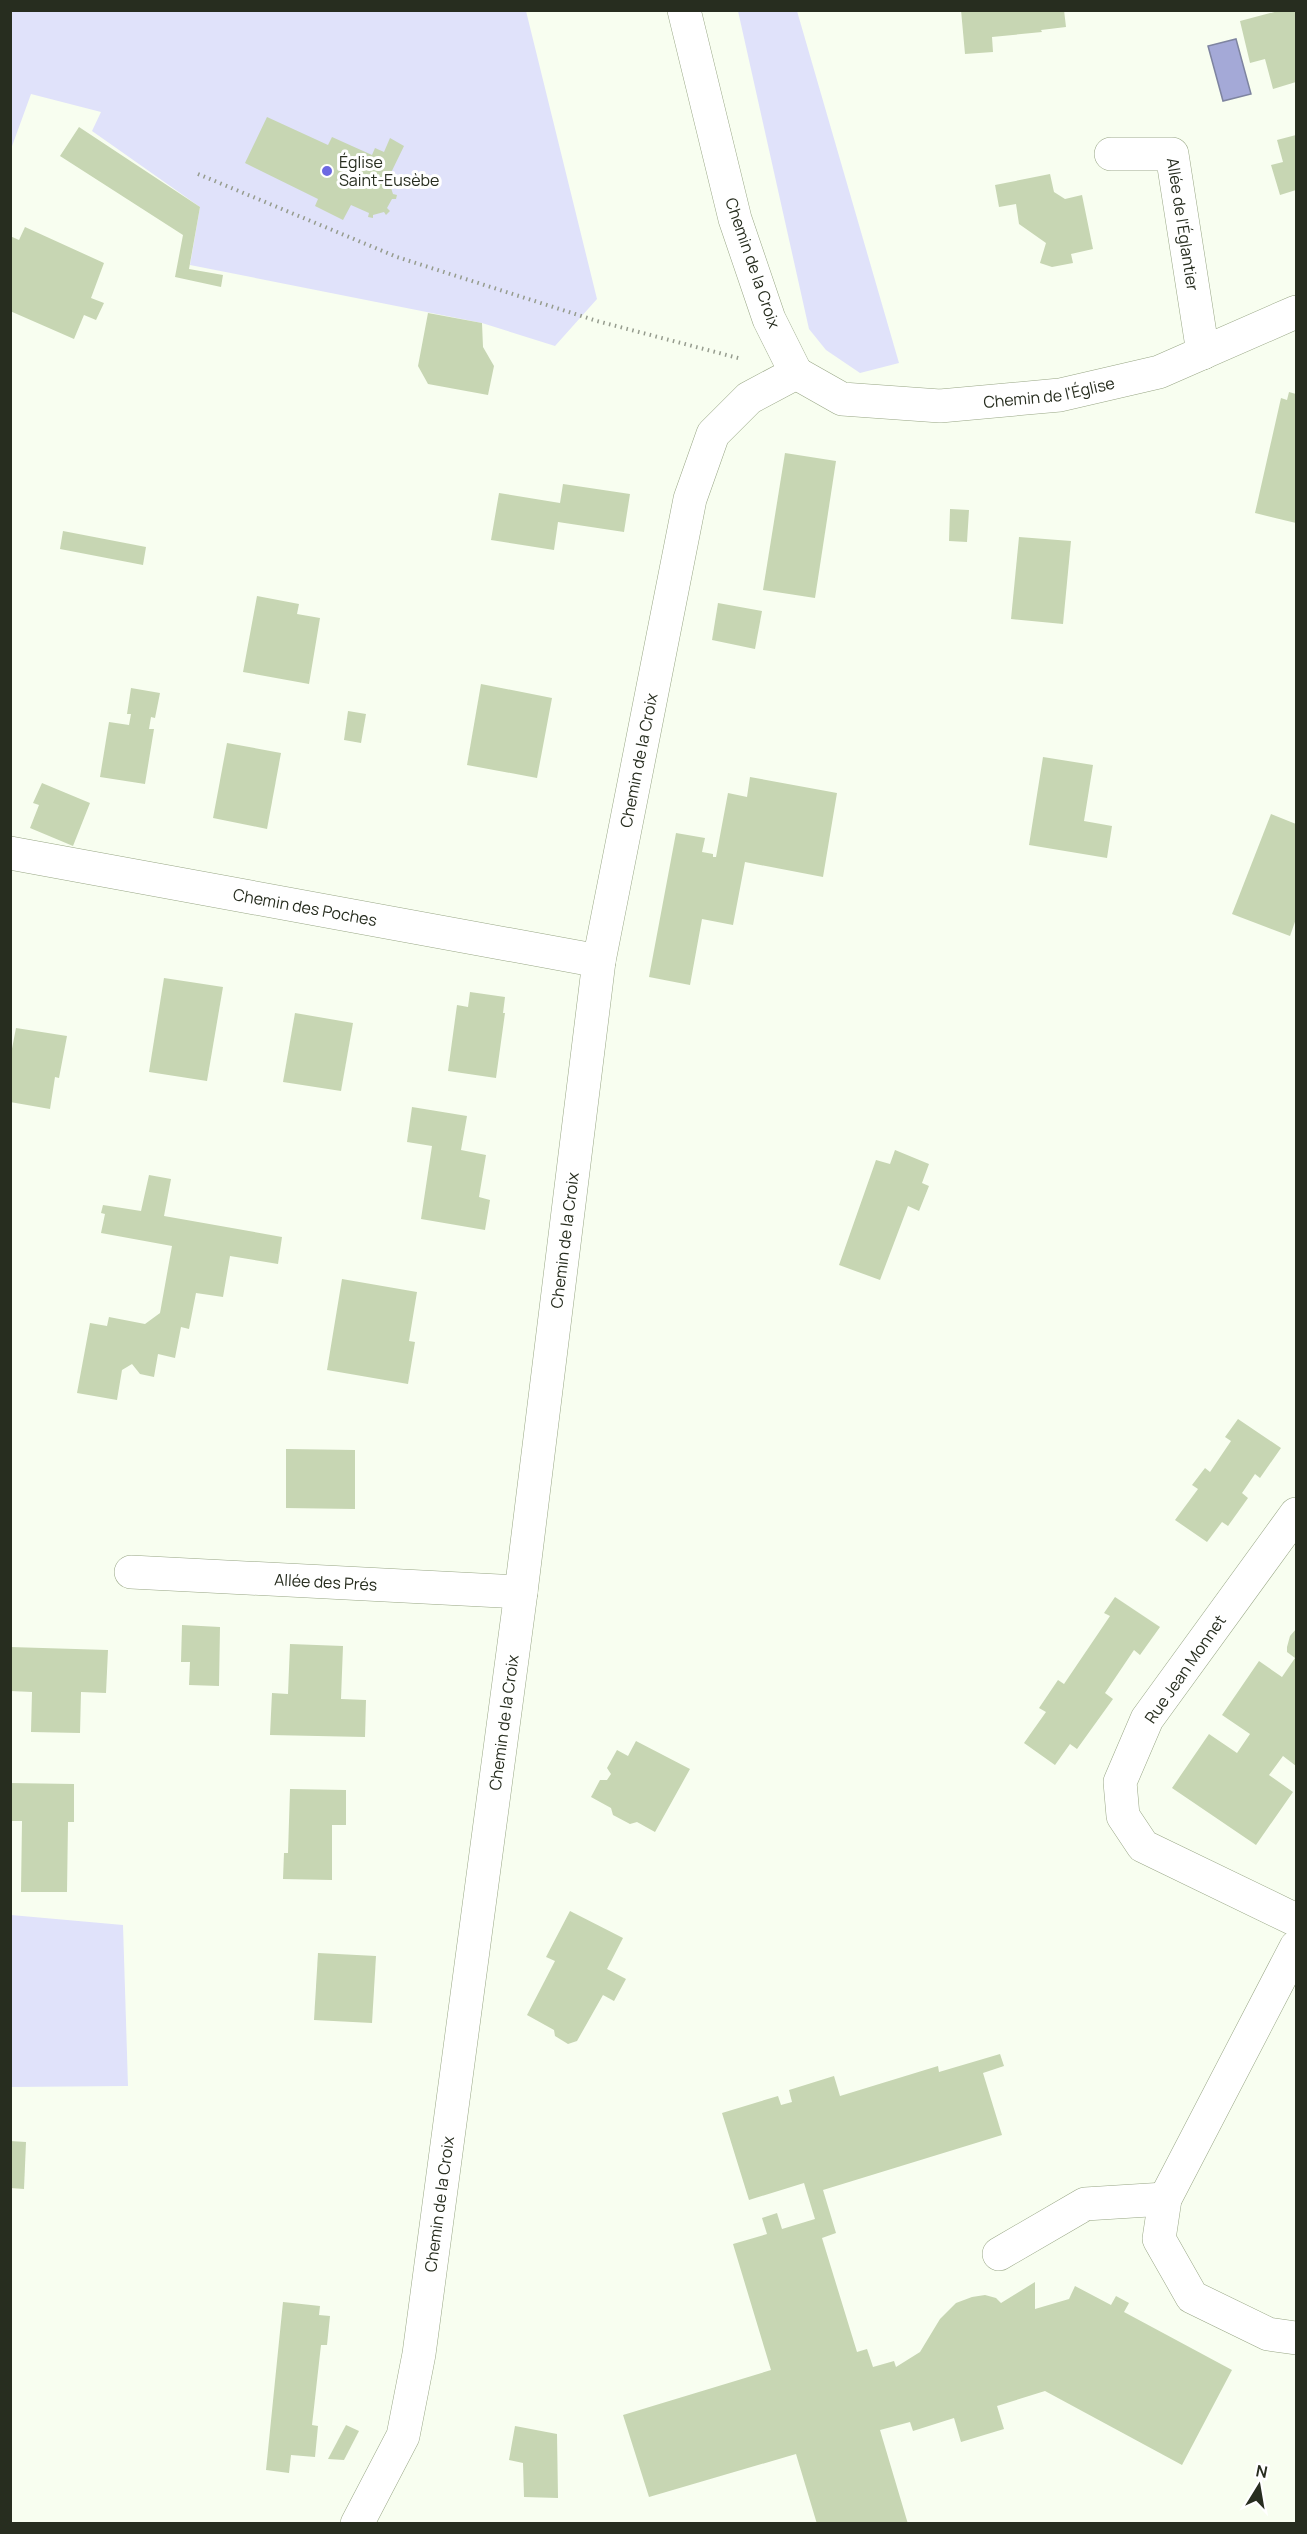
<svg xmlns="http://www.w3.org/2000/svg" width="1307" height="2534" font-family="Manrope,sans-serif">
<rect width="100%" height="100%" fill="#f8fef0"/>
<g fill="#e0e2fa">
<path d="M 11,11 L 526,11 L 597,299 L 555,346 L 482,323 L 190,265 L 200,207 L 92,131 L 101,112 L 31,94 L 11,149 Z"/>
<path d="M 738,11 L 797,11 L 899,363 L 860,373 L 826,350 L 809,329 Z"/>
<path d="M 11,1915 L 123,1925 L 128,2086 L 11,2087 Z"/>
</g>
<path fill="#a4a9d7" stroke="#7e84a0" stroke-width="1.5" d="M 1236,39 L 1251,94 L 1223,101 L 1208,46 Z"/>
<g fill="#c7d6b3">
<path d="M 961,10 L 1064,10 L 1066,27 L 1041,30 L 1042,32 L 992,37 L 993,52 L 965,54 Z"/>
<path d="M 1282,10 L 1296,10 L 1296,82 L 1273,89 L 1265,59 L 1250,63 L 1240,21 Z"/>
<path d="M 267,117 L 328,145 L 332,137 L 372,155 L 375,148 L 384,152 L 390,138 L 404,146 L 387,181 L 390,180 L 393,183 L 390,185 L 393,194 L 397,195 L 396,199 L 392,199 L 387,208 L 390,211 L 386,215 L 384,212 L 373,215 L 373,218 L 368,217 L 369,213 L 351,205 L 343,220 L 315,206 L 318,199 L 245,163 Z"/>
<path d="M 79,127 L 200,207 L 189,269 L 223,275 L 221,287 L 175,277 L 183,235 L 60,156 Z"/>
<path d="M 1296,135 L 1296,190 L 1280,195 L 1271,165 L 1283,162 L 1277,140 Z"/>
<path d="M 1050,174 L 1054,192 L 1065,199 L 1082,195 L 1093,249 L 1071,254 L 1073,263 L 1052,267 L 1040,263 L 1046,243 L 1019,224 L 1016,204 L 999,207 L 995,185 Z"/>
<path d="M 25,227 L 104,263 L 91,298 L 104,303 L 96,320 L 84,315 L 74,339 L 10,311 L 10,236 L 19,240 Z"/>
<path d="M 428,313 L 482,323 L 483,347 L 494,366 L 488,395 L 428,384 L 418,366 Z"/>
<path d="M 1289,392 L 1296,394 L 1296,523 L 1255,513 L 1281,398 L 1287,400 Z"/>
<path d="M 785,453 L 836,461 L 815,598 L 763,590 Z"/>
<path d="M 563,484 L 630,494 L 624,532 L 558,522 L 554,550 L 491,540 L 499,493 L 560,503 Z"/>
<path d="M 950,509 L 969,510 L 967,542 L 949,541 Z"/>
<path d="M 63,531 L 146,547 L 143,565 L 60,549 Z"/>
<path d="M 1019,537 L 1071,541 L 1063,624 L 1011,619 Z"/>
<path d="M 257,596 L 299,604 L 297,614 L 320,618 L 309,684 L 243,672 Z"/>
<path d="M 718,603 L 762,611 L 755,649 L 712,640 Z"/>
<path d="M 481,684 L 552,698 L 537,778 L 467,765 Z"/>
<path d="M 131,688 L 160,693 L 155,718 L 151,717 L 149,729 L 154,729 L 145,784 L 100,777 L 109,722 L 129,725 L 131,714 L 127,714 Z"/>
<path d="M 348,711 L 366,714 L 361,743 L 344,740 Z"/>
<path d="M 227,743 L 281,753 L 267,829 L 213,818 Z"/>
<path d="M 1043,757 L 1093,765 L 1084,821 L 1112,826 L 1107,858 L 1029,845 Z"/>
<path d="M 750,777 L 837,793 L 823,877 L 745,862 L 733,925 L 702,919 L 690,985 L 649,977 L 676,833 L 705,838 L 702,852 L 713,854 L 713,857 L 716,857 L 728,793 L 747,797 Z"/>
<path d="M 42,783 L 90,803 L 73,846 L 30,828 L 39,805 L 33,803 Z"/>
<path d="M 1271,814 L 1296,824 L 1296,919 L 1290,936 L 1232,914 Z"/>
<path d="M 164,978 L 223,987 L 207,1081 L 149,1072 Z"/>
<path d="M 470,992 L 505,997 L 503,1013 L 505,1013 L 496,1078 L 448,1071 L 457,1005 L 468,1007 Z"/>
<path d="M 295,1013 L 353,1023 L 341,1091 L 283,1082 Z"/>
<path d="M 16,1028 L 67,1036 L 59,1078 L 55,1077 L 50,1109 L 10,1102 L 10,1059 Z"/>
<path d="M 412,1107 L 467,1116 L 461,1150 L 486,1155 L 479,1197 L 490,1200 L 485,1230 L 421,1219 L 432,1146 L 407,1142 Z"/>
<path d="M 895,1150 L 929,1164 L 922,1183 L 929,1186 L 919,1211 L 908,1206 L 880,1280 L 839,1265 L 876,1160 L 890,1164 Z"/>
<path d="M 149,1175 L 171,1179 L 164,1216 L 282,1237 L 278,1264 L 230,1256 L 223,1297 L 196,1293 L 189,1329 L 181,1327 L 175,1358 L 158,1354 L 154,1377 L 140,1374 L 132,1364 L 122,1370 L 117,1400 L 77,1393 L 90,1323 L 107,1326 L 109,1317 L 145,1324 L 160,1313 L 172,1246 L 101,1233 L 105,1214 L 101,1213 L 103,1205 L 141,1211 Z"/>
<path d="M 342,1279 L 417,1292 L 409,1341 L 415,1342 L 408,1384 L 327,1370 Z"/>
<path d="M 1238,1419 L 1281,1448 L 1260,1478 L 1255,1474 L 1242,1493 L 1248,1498 L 1228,1526 L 1222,1522 L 1207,1542 L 1175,1520 L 1198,1489 L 1192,1485 L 1205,1468 L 1210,1472 L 1231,1441 L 1225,1437 Z"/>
<path d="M 286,1449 L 355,1450 L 355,1509 L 286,1508 Z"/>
<path d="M 1115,1597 L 1160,1627 L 1140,1655 L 1134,1650 L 1105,1693 L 1113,1699 L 1077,1749 L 1070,1744 L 1055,1765 L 1024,1743 L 1046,1712 L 1039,1708 L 1058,1680 L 1064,1684 L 1110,1616 L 1104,1613 Z"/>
<path d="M 182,1625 L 220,1627 L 219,1686 L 189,1685 L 190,1662 L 181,1662 Z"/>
<path d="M 1296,1629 L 1296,1766 L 1283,1756 L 1269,1775 L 1293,1792 L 1256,1845 L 1172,1788 L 1209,1734 L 1237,1753 L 1250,1734 L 1222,1715 L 1259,1661 L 1282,1677 L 1295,1658 L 1287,1652 L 1287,1647 L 1290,1636 Z"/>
<path d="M 290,1644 L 343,1646 L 341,1699 L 366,1700 L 365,1737 L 270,1735 L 272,1693 L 288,1694 Z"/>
<path d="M 10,1647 L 108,1650 L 106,1693 L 81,1692 L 80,1733 L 31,1732 L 32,1692 L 10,1691 Z"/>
<path d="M 636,1741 L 690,1769 L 655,1832 L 637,1822 L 630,1824 L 613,1815 L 611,1808 L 591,1797 L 600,1780 L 607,1780 L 611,1774 L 607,1768 L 617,1750 L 628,1756 Z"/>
<path d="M 10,1783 L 74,1784 L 74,1822 L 68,1822 L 67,1892 L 21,1892 L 22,1821 L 10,1821 Z"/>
<path d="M 290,1789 L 346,1790 L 346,1825 L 332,1825 L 332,1880 L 283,1879 L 284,1853 L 288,1853 Z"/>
<path d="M 570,1911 L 623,1938 L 607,1969 L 626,1979 L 614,2001 L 603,1995 L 577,2041 L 568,2044 L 555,2036 L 554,2030 L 527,2015 L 555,1961 L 546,1957 Z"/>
<path d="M 318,1953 L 376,1956 L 372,2023 L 314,2020 Z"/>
<path d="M 1000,2054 L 1004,2066 L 983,2073 L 1002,2135 L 823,2190 L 836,2233 L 822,2238 L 857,2352 L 867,2349 L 873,2367 L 894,2361 L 896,2367 L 920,2352 L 940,2319 L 956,2303 L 972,2297 L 985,2295 L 996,2298 L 1001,2303 L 1035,2282 L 1035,2309 L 1069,2299 L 1075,2286 L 1111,2305 L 1116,2296 L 1129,2303 L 1124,2312 L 1232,2370 L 1182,2465 L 1045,2391 L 997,2406 L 1004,2429 L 961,2442 L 954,2418 L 913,2431 L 910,2422 L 880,2430 L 908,2524 L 817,2524 L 796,2454 L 649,2497 L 623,2415 L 771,2370 L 733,2244 L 767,2234 L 762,2218 L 777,2213 L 782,2229 L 815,2219 L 804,2183 L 749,2200 L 722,2113 L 778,2096 L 781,2105 L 792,2102 L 789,2090 L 834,2076 L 840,2096 L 938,2066 L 939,2072 Z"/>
<path d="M 10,2141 L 26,2142 L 24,2189 L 10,2188 Z"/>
<path d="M 283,2302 L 320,2306 L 319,2315 L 330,2316 L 327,2345 L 321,2345 L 312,2425 L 318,2426 L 315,2457 L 291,2455 L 289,2473 L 266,2470 Z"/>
<path d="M 346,2425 L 359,2431 L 344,2460 L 328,2459 Z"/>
<path d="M 515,2426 L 557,2434 L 558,2498 L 524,2497 L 523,2463 L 509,2460 Z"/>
</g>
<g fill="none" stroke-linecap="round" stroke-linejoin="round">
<g stroke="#98a685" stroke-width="34">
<g id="minor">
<path id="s1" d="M 1111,154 L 1172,154 L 1203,353"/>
<path id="s2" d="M 796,373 L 842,399 L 940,406 L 1060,395 L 1159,372 L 1296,312"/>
<path id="s3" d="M 10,853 L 599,961"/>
<path d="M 1296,1514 L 1147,1719 L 1120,1782 L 1123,1816 L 1143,1846 L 1296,1920"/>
<path id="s4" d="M 131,1572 L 521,1592"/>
<path d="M 1296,1947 L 1165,2199 L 1159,2239 L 1192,2297 L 1268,2334 L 1296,2338"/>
<path d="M 999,2254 L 1085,2204 L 1165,2199"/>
<path id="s5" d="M 357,2524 L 403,2436 L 419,2354 L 521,1592 L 599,961 L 690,499 L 713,434 L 749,398 L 796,373 L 769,319 L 735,219 L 684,10"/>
</g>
</g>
<path stroke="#969c8e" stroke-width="4" stroke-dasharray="1.5 4.5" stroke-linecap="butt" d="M 198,174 L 397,257 L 597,321 L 742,359"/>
<use href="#minor" stroke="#fff" stroke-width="33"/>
</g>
<circle fill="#6c68e2" stroke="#fff" stroke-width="2" cx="327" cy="171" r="6"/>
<g text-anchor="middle" stroke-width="6" stroke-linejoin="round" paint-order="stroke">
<g font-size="16" fill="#272d1f" stroke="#fff" text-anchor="start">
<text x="339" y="168">Église<tspan x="339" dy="18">Saint-Eusèbe</tspan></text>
</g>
<g font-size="16" fill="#272d1f" stroke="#fff">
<text dy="6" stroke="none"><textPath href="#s1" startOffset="132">Allée de l'Églantier</textPath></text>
<text transform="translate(753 263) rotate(71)" y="6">Chemin de la Croix</text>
<text dy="6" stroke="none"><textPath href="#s2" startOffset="261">Chemin de l'Église</textPath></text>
<text dy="6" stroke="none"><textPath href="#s5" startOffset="1792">Chemin de la Croix</textPath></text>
<text dy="6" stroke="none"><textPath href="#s3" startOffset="300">Chemin des Poches</textPath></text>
<text dy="6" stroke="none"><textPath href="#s5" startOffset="1306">Chemin de la Croix</textPath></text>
<text dy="6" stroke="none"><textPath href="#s4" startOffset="195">Allée des Prés</textPath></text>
<text transform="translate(1185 1669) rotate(-55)" y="6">Rue Jean Monnet</text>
<text dy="6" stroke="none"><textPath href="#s5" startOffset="820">Chemin de la Croix</textPath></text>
<text dy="6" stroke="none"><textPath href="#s5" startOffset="334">Chemin de la Croix</textPath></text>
</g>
</g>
<rect width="1307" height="2534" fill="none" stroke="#272d1f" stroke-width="24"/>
<g transform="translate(1259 2486) rotate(11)" stroke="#ffffff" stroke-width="4.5" paint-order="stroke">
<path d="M0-4.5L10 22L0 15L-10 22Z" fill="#272d1f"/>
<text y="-9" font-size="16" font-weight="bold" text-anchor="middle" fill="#272d1f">N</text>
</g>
</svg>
